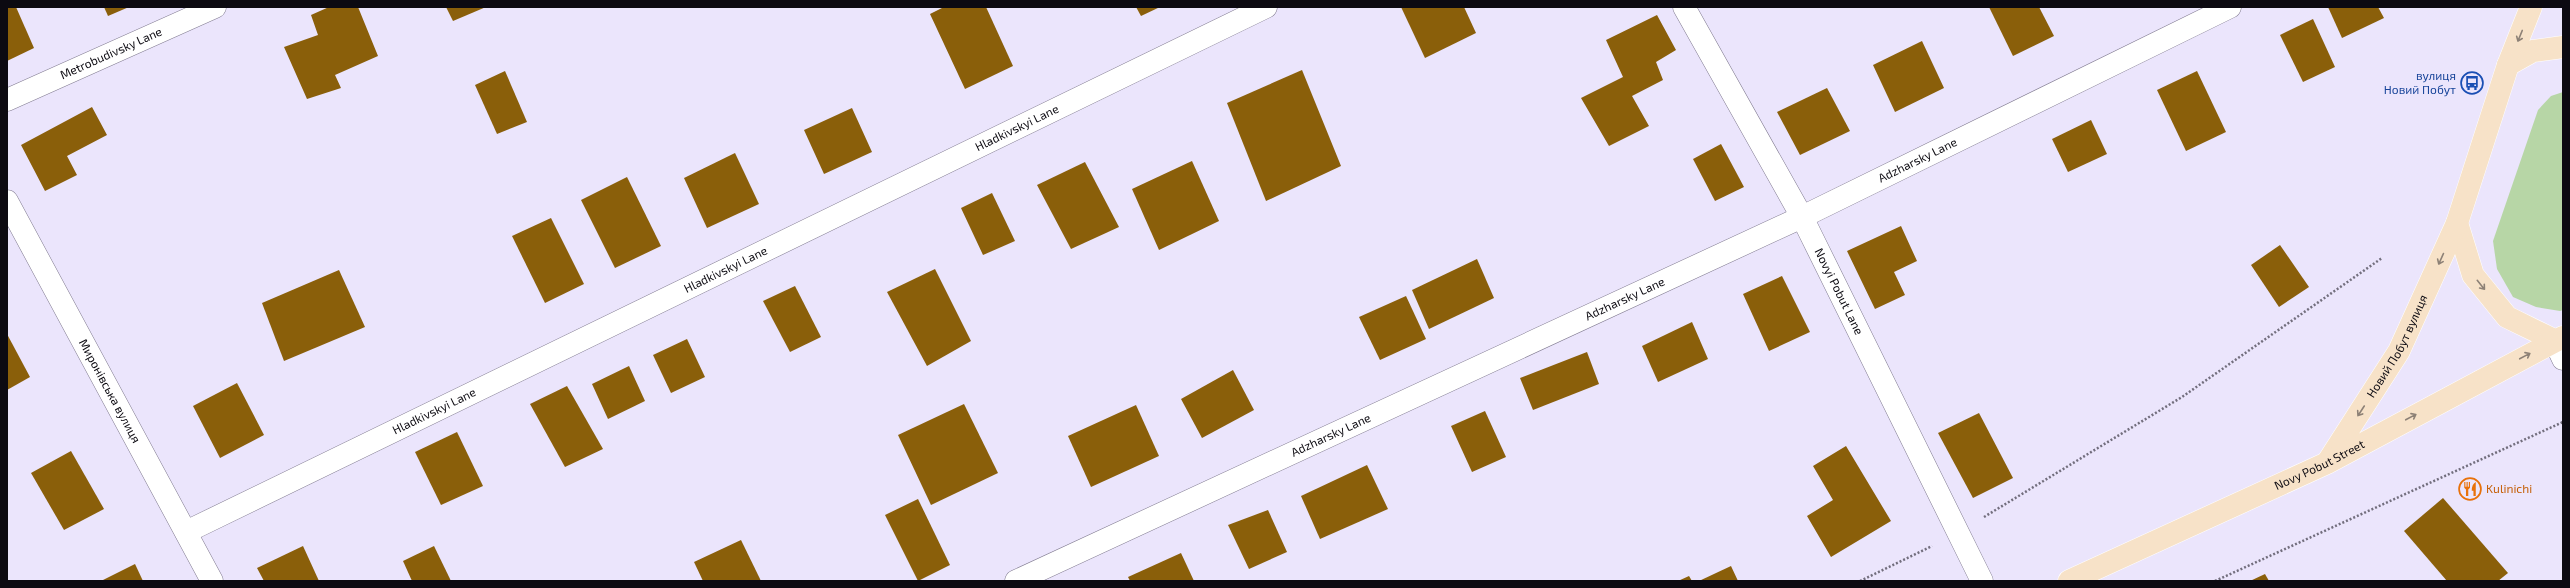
<svg xmlns="http://www.w3.org/2000/svg" width="2570" height="588" font-family="'Exo 2',sans-serif">
<rect width="100%" height="100%" fill="#ebe5fc"/>
<path fill="#b7d6a6" d="M 2563,92 L 2563,310 L 2560,311 L 2536,307 L 2513,297 L 2497,269 L 2493,241 L 2538,110 L 2551,96 Z"/>
<g fill="#8a5f0a">
<path d="M 16,7 L 34,48 L 7,61 L 7,8 Z"/>
<path d="M 104,7 L 129,7 L 108,16 Z"/>
<path d="M 329,7 L 358,7 L 378,56 L 335,75 L 341,88 L 307,99 L 284,47 L 318,35 L 311,15 Z"/>
<path d="M 446,7 L 486,7 L 453,21 Z"/>
<path d="M 944,7 L 986,7 L 1013,66 L 965,89 L 930,14 Z"/>
<path d="M 1136,7 L 1160,7 L 1141,16 Z"/>
<path d="M 1401,7 L 1464,7 L 1476,33 L 1425,58 Z"/>
<path d="M 1989,7 L 2039,7 L 2054,36 L 2013,56 Z"/>
<path d="M 2328,7 L 2378,7 L 2384,18 L 2342,38 Z"/>
<path d="M 1657,15 L 1676,50 L 1656,62 L 1663,80 L 1632,96 L 1649,126 L 1609,146 L 1581,98 L 1623,77 L 1606,40 Z"/>
<path d="M 2313,19 L 2335,67 L 2303,82 L 2280,35 Z"/>
<path d="M 1922,41 L 1944,88 L 1895,112 L 1873,65 Z"/>
<path d="M 1302,70 L 1341,166 L 1266,201 L 1227,103 Z"/>
<path d="M 505,71 L 527,122 L 497,134 L 475,85 Z"/>
<path d="M 2197,71 L 2226,132 L 2186,151 L 2157,90 Z"/>
<path d="M 1827,88 L 1850,131 L 1800,155 L 1777,112 Z"/>
<path d="M 92,107 L 107,135 L 67,156 L 77,175 L 45,191 L 21,145 Z"/>
<path d="M 852,108 L 872,152 L 824,174 L 804,130 Z"/>
<path d="M 2091,120 L 2107,154 L 2068,172 L 2052,139 Z"/>
<path d="M 1721,144 L 1744,187 L 1715,201 L 1693,159 Z"/>
<path d="M 735,153 L 759,204 L 707,228 L 684,178 Z"/>
<path d="M 1192,161 L 1219,221 L 1159,250 L 1132,189 Z"/>
<path d="M 1085,162 L 1119,227 L 1071,249 L 1037,185 Z"/>
<path d="M 627,177 L 661,246 L 615,268 L 581,200 Z"/>
<path d="M 992,193 L 1015,241 L 983,255 L 961,208 Z"/>
<path d="M 551,218 L 584,284 L 545,303 L 512,236 Z"/>
<path d="M 1901,226 L 1917,261 L 1894,272 L 1905,295 L 1875,309 L 1847,251 Z"/>
<path d="M 2280,245 L 2309,287 L 2279,307 L 2251,265 Z"/>
<path d="M 1477,259 L 1494,298 L 1429,329 L 1412,290 Z"/>
<path d="M 935,269 L 971,341 L 927,366 L 887,292 Z"/>
<path d="M 339,270 L 365,327 L 284,361 L 262,303 Z"/>
<path d="M 1782,276 L 1810,332 L 1769,351 L 1743,294 Z"/>
<path d="M 795,286 L 821,337 L 790,352 L 763,301 Z"/>
<path d="M 1406,296 L 1426,339 L 1380,360 L 1359,317 Z"/>
<path d="M 1692,322 L 1708,359 L 1658,382 L 1642,346 Z"/>
<path d="M 7,334 L 30,377 L 7,390 Z"/>
<path d="M 687,339 L 705,377 L 671,393 L 653,355 Z"/>
<path d="M 1587,352 L 1599,384 L 1533,410 L 1520,378 Z"/>
<path d="M 629,366 L 645,401 L 608,419 L 592,384 Z"/>
<path d="M 1233,370 L 1254,410 L 1202,438 L 1181,399 Z"/>
<path d="M 237,383 L 264,435 L 220,458 L 193,406 Z"/>
<path d="M 567,386 L 603,449 L 565,467 L 530,404 Z"/>
<path d="M 964,404 L 998,473 L 931,505 L 898,435 Z"/>
<path d="M 1136,405 L 1159,456 L 1091,487 L 1068,436 Z"/>
<path d="M 1485,411 L 1506,457 L 1472,472 L 1451,426 Z"/>
<path d="M 1979,413 L 2013,478 L 1973,498 L 1938,433 Z"/>
<path d="M 457,432 L 483,486 L 441,505 L 415,452 Z"/>
<path d="M 1846,446 L 1891,521 L 1831,557 L 1807,516 L 1833,500 L 1813,466 Z"/>
<path d="M 71,451 L 104,509 L 64,530 L 31,473 Z"/>
<path d="M 1367,465 L 1388,509 L 1320,539 L 1301,496 Z"/>
<path d="M 2443,498 L 2508,573 L 2498,581 L 2447,581 L 2404,531 Z"/>
<path d="M 918,499 L 950,565 L 918,581 L 885,515 Z"/>
<path d="M 1268,510 L 1287,552 L 1249,569 L 1228,525 Z"/>
<path d="M 741,540 L 761,581 L 703,581 L 694,562 Z"/>
<path d="M 303,546 L 319,581 L 264,581 L 257,568 Z"/>
<path d="M 434,546 L 451,581 L 412,581 L 403,561 Z"/>
<path d="M 1181,553 L 1194,581 L 1130,581 L 1128,577 Z"/>
<path d="M 135,564 L 143,581 L 101,581 Z"/>
<path d="M 1731,566 L 1738,581 L 1699,581 Z"/>
<path d="M 2265,574 L 2269,581 L 2250,581 Z"/>
<path d="M 1689,576 L 1692,581 L 1678,581 Z"/>
</g>
<g fill="none" stroke-linecap="round" stroke-linejoin="round">
<g stroke="#817b90" stroke-width="23">
<g id="minor">
<path id="s1" d="M 1684,7 L 1802,217 L 1982,581"/>
<path id="s2" d="M 7,100 L 215,7"/>
<path id="s3" d="M 7,201 L 212,581"/>
<path d="M 2554,340 L 2563,359"/>
<path id="s4" d="M 186,532 L 1266,7"/>
<path id="s5" d="M 1016,581 L 1802,217 L 2230,7"/>
</g>
</g>
<g stroke="#fff" stroke-width="23">
<g id="major">
<path d="M 2508,65 L 2533,51 L 2563,47"/>
<path d="M 2457,223 L 2473,275 L 2507,317 L 2554,340"/>
<path id="s6" d="M 2329,460 L 2399,351 L 2457,223 L 2508,65 L 2531,7"/>
<path id="s7" d="M 2069,581 L 2327,463 L 2563,337"/>
</g>
</g>
<g stroke="#726e7d" stroke-width="2.5" stroke-dasharray="2 2" stroke-linecap="butt">
<path d="M 1984,517 L 2182,397 L 2382,258"/>
<path d="M 1860,581 L 1932,546"/>
<path d="M 2215,581 L 2563,422"/>
</g>
<use href="#minor" stroke="#fff" stroke-width="22"/>
<use href="#major" stroke="#f7e2c8" stroke-width="22"/>
</g>
<defs><path id="oneway-shaft" d="M-6 0H5M1.5-3L5.5 0L1.5 3" fill="none" stroke-width="1.6" stroke-linecap="round" stroke-linejoin="round"/></defs>
<g stroke="#8d8176">
<use href="#oneway-shaft" transform="translate(2520 36) rotate(112)"/>
<use href="#oneway-shaft" transform="translate(2441 259) rotate(114)"/>
<use href="#oneway-shaft" transform="translate(2481 285) rotate(51)"/>
<use href="#oneway-shaft" transform="translate(2525 356) rotate(-28)"/>
<use href="#oneway-shaft" transform="translate(2361 411) rotate(123)"/>
<use href="#oneway-shaft" transform="translate(2411 417) rotate(-28)"/>
</g>
<defs>
<g id="bus-ring" transform="scale(1.15)"><circle r="9.5" fill="#ebe5fc" stroke="#1a4fb4" stroke-width="1.5"/><path d="M-5-6H5V4H4V6H2V4H-2V6H-4V4H-5ZM-3.5-4V0h7V-4ZM-3.5 1.2v1.5H-2V1.2ZM2 1.2v1.5H3.5V1.2Z" fill="#1a4fb4"/></g>
<g id="restaurant-ring" transform="scale(1.15)"><circle r="9.5" fill="#ebe5fc" stroke="#e8710a" stroke-width="1.5"/><path d="M-5-6h1v4h1v-4h1v4h1v-4h1v5L-1.5 .5V6h-2V.5L-5-1ZM5-6V6H3V1.5H1.5Q1.5-4 5-6Z" fill="#e8710a"/></g>
</defs>
<g fill-rule="evenodd">
<use href="#bus-ring" x="2472" y="83"/>
<use href="#restaurant-ring" x="2470" y="489"/>
</g>
<g text-anchor="middle" stroke-width="3" stroke-linejoin="round" paint-order="stroke">
<g font-size="12" fill="#0c0a11" stroke="#ebe5fc">
<text dy="4" stroke="none"><textPath href="#s2" startOffset="114">Metrobudivsky Lane</textPath></text>
<text dy="4" stroke="none"><textPath href="#s4" startOffset="924">Hladkivskyi Lane</textPath></text>
<text dy="4" stroke="none"><textPath href="#s5" startOffset="995">Adzharsky Lane</textPath></text>
<text dy="4" stroke="none"><textPath href="#s4" startOffset="600">Hladkivskyi Lane</textPath></text>
<text dy="4" stroke="none"><textPath href="#s1" startOffset="324">Novyi Pobut Lane</textPath></text>
<text dy="4" stroke="none"><textPath href="#s5" startOffset="671">Adzharsky Lane</textPath></text>
<text dy="4" stroke="none"><textPath href="#s6" startOffset="133">Новий Побут вулиця</textPath></text>
<text dy="4" stroke="none"><textPath href="#s3" startOffset="216">Миронівська вулиця</textPath></text>
<text dy="4" stroke="none"><textPath href="#s4" startOffset="276">Hladkivskyi Lane</textPath></text>
<text dy="4" stroke="none"><textPath href="#s5" startOffset="347">Adzharsky Lane</textPath></text>
<text dy="4" stroke="none"><textPath href="#s7" startOffset="276">Novy Pobut Street</textPath></text>
</g>
<g font-size="12" fill="#164399" stroke="#ebe5fc" text-anchor="end">
<text x="2456" y="80">вулиця<tspan x="2456" dy="14">Новий Побут</tspan></text>
</g>
<g font-size="12" fill="#c56008" stroke="#ebe5fc" text-anchor="start">
<text x="2486" y="493">Kulinichi</text>
</g>
</g>
<rect width="2570" height="588" fill="none" stroke="#0c0a11" stroke-width="16"/>
</svg>
